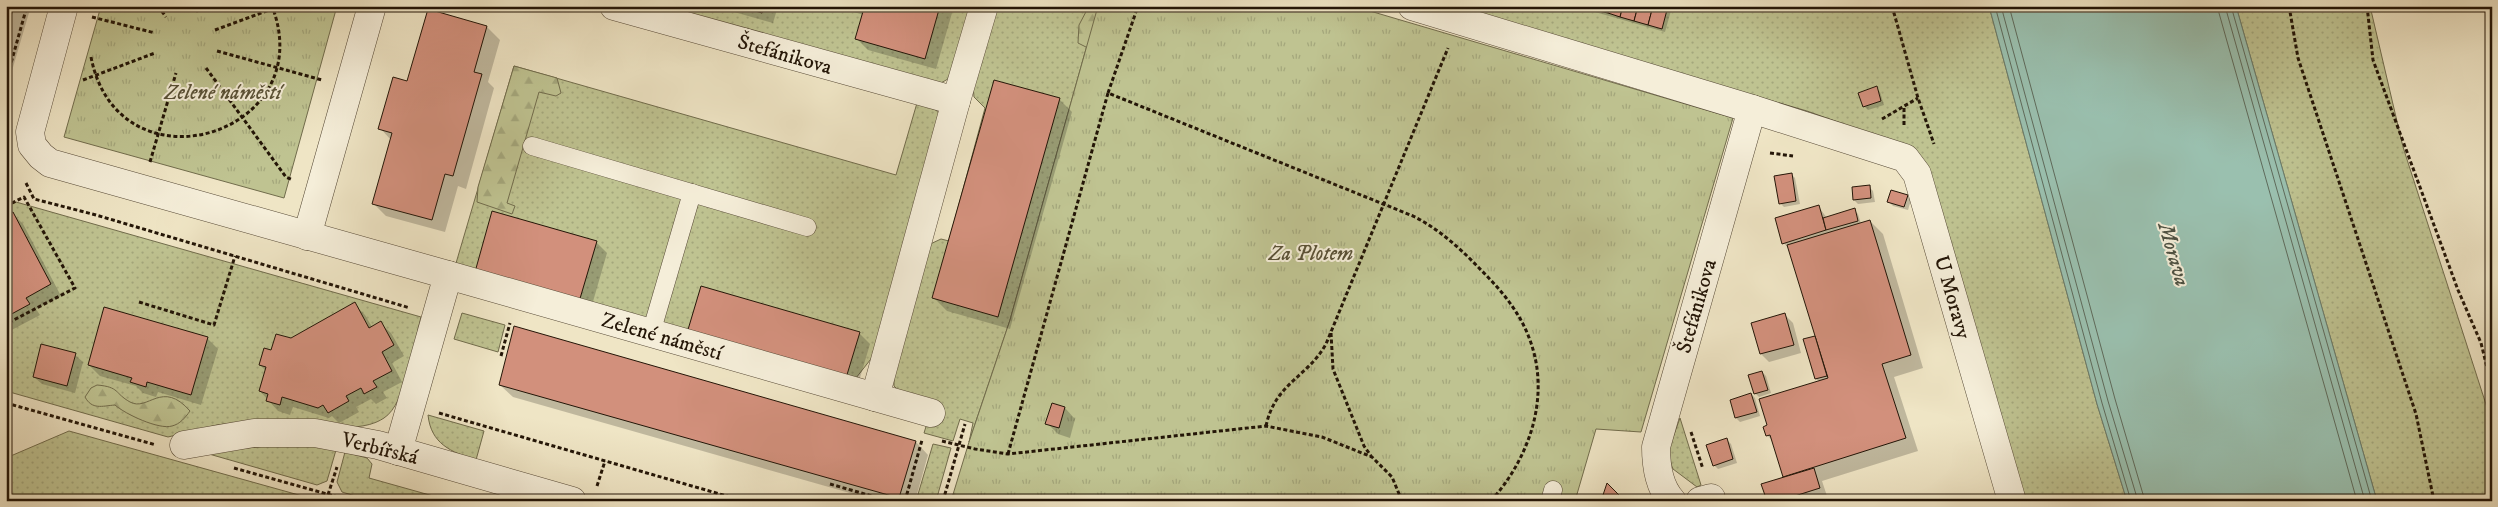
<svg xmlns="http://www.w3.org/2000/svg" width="2498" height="507" font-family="'IM FELL DW Pica',serif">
<defs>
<pattern id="grass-dots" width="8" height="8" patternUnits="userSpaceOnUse" patternTransform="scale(1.25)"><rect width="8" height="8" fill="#bfc391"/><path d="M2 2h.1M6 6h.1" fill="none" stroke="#a4a77c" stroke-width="1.8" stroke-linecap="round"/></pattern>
<pattern id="forest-firs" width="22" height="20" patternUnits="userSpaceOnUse" patternTransform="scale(1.25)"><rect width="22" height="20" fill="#bfc391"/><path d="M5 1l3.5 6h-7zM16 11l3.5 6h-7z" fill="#a4a77c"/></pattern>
<pattern id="park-tufts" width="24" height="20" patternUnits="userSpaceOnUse" patternTransform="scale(1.25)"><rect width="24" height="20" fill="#bfc391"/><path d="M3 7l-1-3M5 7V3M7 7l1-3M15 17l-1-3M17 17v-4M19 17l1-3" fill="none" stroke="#a4a77c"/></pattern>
</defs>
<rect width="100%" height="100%" fill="#efe5c5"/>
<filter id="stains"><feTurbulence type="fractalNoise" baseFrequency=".004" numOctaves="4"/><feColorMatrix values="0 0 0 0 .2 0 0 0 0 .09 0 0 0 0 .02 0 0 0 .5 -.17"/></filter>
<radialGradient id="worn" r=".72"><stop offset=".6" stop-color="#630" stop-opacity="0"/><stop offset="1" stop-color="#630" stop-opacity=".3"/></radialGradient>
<g fill="url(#grass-dots)" stroke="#716c4c">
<path d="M 660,6 L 974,6 L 953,76 L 941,83 Z"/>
<path d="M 997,6 L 1098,6 L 1010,320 L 969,442 L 973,423 L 960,419 L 953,441 L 924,433 L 928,420 L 894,386 L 894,376 L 926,246 L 941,239 L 949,241 L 985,108 L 974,97 L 973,85 Z"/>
<path d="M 1446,6 L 1989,6 L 2097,404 L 2127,501 L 2019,501 L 1916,150 L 1807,111 Z"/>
<path d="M 2236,6 L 2370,6 L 2403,147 L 2492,423 L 2492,501 L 2377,501 Z"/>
<path d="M 514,66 L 896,175 L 917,103 L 936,110 L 941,116 L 874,355 L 856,378 L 454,270 Z"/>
<path d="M 16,202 L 421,317 C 414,343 406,404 384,418 C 375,424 365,426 354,427 L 257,420 L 217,425 L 168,437 L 6,391 L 6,206 Z"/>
<path d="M 462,313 L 505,325 L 498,352 L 454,339 Z"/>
<path d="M 428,415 L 484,431 L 476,460 C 451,452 431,444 428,415 Z"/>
<path d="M 1680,418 L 1701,485 L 1697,487 L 1673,469 L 1667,454 Z"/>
<path d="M 69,431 L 306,497 L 312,501 L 6,501 L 6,458 Z"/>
<path d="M 933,444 L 951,448 L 936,501 L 916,501 Z"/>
<path d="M 275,445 L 305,445 L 336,450 L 327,481 L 317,485 L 209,454 L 211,452 Z"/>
<path d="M 345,452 L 367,458 L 372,464 L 369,478 L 451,501 L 372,501 L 342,492 L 337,482 Z"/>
</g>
<g fill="url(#forest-firs)" stroke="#716c4c">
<path d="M 1089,6 L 1147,6 L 1094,51 L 1078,43 L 1079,25 Z"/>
<path d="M 514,66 L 557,78 L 561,93 L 556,96 L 539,92 L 507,203 L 515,206 L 512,214 L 477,202 L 478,187 Z"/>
<path d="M 97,385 C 120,387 114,393 130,402 C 148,412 162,379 190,411 C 185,418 180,424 172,426 C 159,430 125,414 115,405 C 102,406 92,410 85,397 L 91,388 Z"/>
</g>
<g fill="url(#park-tufts)" stroke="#716c4c">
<path d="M 101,6 L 337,6 L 284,198 L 64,137 Z"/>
<path d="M 1098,6 L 1353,6 L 1733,118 L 1641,432 L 1596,429 L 1575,501 L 951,501 L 969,442 L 1010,320 Z"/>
</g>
<path fill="#9ac0af" stroke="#6a7c6c" d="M 1989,6 L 2236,6 L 2377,501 L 2127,501 L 2097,404 Z"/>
<g fill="#0003">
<path d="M 6,6 L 31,6 L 6,91 Z"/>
<path d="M 713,6 L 778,6 L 773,23 Z"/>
<path d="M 833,6 L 954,6 L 936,69 L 868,50 L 857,39 L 864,15 Z"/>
<path d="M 1574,6 L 1671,6 L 1672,7 L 1665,32 Z"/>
<path d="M 428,10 L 487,27 L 500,40 L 488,82 L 494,88 L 466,189 L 458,186 L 445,232 L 386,216 L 373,203 L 391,140 L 380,128 L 408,83 Z"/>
<path d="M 1876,88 L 1880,92 L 1884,105 L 1868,110 L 1864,106 Z"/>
<path d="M 1059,99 L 1072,112 L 1010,329 L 947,311 L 934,298 Z"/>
<path d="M 1791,174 L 1795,178 L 1800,204 L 1784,207 L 1780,203 Z"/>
<path d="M 1869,187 L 1873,191 L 1875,202 L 1858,204 L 1854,200 Z"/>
<path d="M 1907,196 L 1911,200 L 1908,210 L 1893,206 L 1889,202 Z"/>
<path d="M 1818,206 L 1827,218 L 1854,210 L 1858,214 L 1861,224 L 1870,221 L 1883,234 L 1923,368 L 1894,377 L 1918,451 L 1822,481 L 1827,496 L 1812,501 L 1768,501 L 1786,478 L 1774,442 L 1767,435 L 1820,382 L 1816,379 L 1815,337 L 1818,341 L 1790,250 L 1784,243 Z"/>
<path d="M 12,213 L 23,224 L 61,296 L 36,309 L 40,315 L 6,333 L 6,217 Z"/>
<path d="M 596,242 L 607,253 L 590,312 L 487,282 Z"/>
<path d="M 702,288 L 859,333 L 870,344 L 857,388 Z"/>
<path d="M 354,304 L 365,315 L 372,327 L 380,323 L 391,333 L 404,356 L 392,363 L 402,382 L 383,392 L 387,398 L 376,404 L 371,399 L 356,407 L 359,412 L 339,423 L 332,416 L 329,418 L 293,407 L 290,415 L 278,411 L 260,391 L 266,371 L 260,365 L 272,351 Z"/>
<path d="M 1785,315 L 1793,323 L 1801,353 L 1769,362 L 1761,354 L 1753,324 Z"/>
<path d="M 207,338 L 218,349 L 201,405 L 158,392 L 156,397 L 143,393 L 136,386 L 100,376 L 89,365 Z"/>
<path d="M 75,355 L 83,362 L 75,393 L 42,384 L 34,377 Z"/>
<path d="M 1762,372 L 1766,376 L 1771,393 L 1759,397 L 1755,393 Z"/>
<path d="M 500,385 L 916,442 L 928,455 L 915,501 L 878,501 L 513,397 Z"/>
<path d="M 1751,394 L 1755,398 L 1760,416 L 1740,422 L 1736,418 Z"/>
<path d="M 1065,408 L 1075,419 L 1070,438 L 1058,434 L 1047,423 Z"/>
<path d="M 1727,440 L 1731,444 L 1737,463 L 1718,469 L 1714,465 Z"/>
</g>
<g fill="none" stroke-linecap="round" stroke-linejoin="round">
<g stroke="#5e6a5b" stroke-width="1">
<path d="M 1995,6 L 2102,403 L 2131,501"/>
<path d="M 2001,6 L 2108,401 L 2138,501"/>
<path d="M 2009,6 L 2115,399 L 2145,501"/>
<path d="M 2217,6 L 2357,501"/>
<path d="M 2225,6 L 2365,501"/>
<path d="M 2231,6 L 2372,501"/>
</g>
</g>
<g fill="#d2907c" stroke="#231507">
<path d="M 6,6 L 14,6 L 6,34 Z"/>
<path d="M 738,6 L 764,6 L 762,13 Z"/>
<path d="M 858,6 L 940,6 L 925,59 L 855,39 L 864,8 Z"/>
<path d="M 1595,6 L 1610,6 L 1608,13 L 1594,10 Z"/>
<path d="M 1610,6 L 1623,6 L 1620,17 L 1608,13 Z"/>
<path d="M 1623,6 L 1638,6 L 1634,21 L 1620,17 Z"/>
<path d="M 1638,6 L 1653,6 L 1648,25 L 1634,21 Z"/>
<path d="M 1653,6 L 1668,6 L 1662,29 L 1648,25 Z"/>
<path d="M 428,9 L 487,26 L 474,72 L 482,74 L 453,176 L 445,174 L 432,220 L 372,204 L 392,133 L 378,129 L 393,77 L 407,81 Z"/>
<path d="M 994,80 L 1060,98 L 998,317 L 932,298 Z"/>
<path d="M 1877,86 L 1881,101 L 1863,107 L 1858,93 Z"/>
<path d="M 1792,173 L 1796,201 L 1779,204 L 1774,176 Z"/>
<path d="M 1870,185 L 1871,198 L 1853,200 L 1852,187 Z"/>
<path d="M 1891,190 L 1908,195 L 1904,207 L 1887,202 Z"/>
<path d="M 1819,205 L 1826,230 L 1782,244 L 1775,218 Z"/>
<path d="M 1855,208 L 1858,221 L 1826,230 L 1823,218 Z"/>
<path d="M 492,211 L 597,241 L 579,302 L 475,272 Z"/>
<path d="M 13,212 L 51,284 L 26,298 L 30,304 L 6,317 L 6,215 Z"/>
<path d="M 1870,220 L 1911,355 L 1882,364 L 1906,438 L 1783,477 L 1770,435 L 1766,436 L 1763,427 L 1767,425 L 1759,399 L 1828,378 L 1787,245 Z"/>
<path d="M 701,286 L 860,332 L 846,378 L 687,333 Z"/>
<path d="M 355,302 L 369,328 L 381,321 L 394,345 L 382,352 L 392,371 L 373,381 L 377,387 L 364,394 L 361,388 L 346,396 L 349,401 L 328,413 L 323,405 L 318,408 L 282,397 L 280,405 L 266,401 L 268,394 L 259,391 L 266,367 L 259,365 L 264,348 L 271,350 L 276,334 L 291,338 Z"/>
<path d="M 104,307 L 208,337 L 191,395 L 147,382 L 146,387 L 130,382 L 132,378 L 88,365 Z"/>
<path d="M 1785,313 L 1794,345 L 1760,354 L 1751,323 Z"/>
<path d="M 514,326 L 916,441 L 899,498 L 499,385 Z"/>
<path d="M 1815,336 L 1827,376 L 1815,379 L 1803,339 Z"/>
<path d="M 41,344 L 76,353 L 67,386 L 33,377 Z"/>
<path d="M 1762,371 L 1768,390 L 1754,394 L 1748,375 Z"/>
<path d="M 1751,393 L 1757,412 L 1735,418 L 1730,400 Z"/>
<path d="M 1052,403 L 1065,407 L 1059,428 L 1045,424 Z"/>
<path d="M 1727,438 L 1733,459 L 1713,466 L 1706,445 Z"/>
<path d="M 1814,468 L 1820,488 L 1779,501 L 1767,501 L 1761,484 Z"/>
<path d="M 1607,483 L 1625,501 L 1601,501 Z"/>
</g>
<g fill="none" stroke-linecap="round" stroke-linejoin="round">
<g stroke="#564936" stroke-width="19">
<g id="lane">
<path d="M 532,146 L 807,227"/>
<path d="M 651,333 L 692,193"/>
<path d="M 1550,501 L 1553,490"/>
</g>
</g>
<g stroke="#564936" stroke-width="29">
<g id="street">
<path d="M 64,6 L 30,132 L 32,145 L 41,156 L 50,163 L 448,275"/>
<path d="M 614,6 L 956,101 L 984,6"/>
<path d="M 1412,6 L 1752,109 L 1905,158 L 1917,174 L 2012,501"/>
<path d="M 307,236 L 372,6"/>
<path d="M 875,397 L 956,101"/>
<path d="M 184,445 L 254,433 L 315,433 L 378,445 L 572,501"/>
<path d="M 398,451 L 448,275 L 931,413"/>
<path d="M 1672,501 C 1659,487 1656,466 1656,447 L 1752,109"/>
<path d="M 1700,501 L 1711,498"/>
</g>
</g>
<g stroke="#231507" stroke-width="3" stroke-dasharray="4 2.5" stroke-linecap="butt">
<path d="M 158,6 L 166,17"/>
<path d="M 1892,6 L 1918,98 L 1934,144"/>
<path d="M 2289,6 L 2298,58 L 2416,414 L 2434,501"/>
<path d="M 2367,6 L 2373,60 L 2458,290 L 2481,343 L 2492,388"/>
<path d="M 196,12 L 198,6"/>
<path d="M 92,17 L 155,33"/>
<path d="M 215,30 L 280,6"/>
<path d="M 217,51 L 322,80"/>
<path d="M 91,57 C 118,196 322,136 272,6"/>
<path d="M 206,68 L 286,177 L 293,180"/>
<path d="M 83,80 L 155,53"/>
<path d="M 6,81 L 27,6"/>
<path d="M 1108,93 L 1138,6"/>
<path d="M 1904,108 L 1904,127"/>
<path d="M 1882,119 L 1918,98"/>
<path d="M 1770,153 L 1793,156"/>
<path d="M 150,162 L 176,73"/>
<path d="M 26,183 L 34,199 L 96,215 L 410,308"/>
<path d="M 6,206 L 24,197 L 75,288 L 6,324"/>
<path d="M 139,302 L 214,325 L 235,256"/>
<path d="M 1331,333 L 1333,369 L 1364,446 L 1371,456"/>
<path d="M 501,356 L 510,323"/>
<path d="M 6,403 L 156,445"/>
<path d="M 439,413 L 744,501"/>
<path d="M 1266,426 C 1275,383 1308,377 1326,344 L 1448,48"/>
<path d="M 1691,432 L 1703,469"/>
<path d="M 942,441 L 975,449 L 1008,454 L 1266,426 L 1322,437 L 1372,457 L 1392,477 L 1402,501"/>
<path d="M 1008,454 L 1108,93 L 1413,216 C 1439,229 1461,249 1481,270 C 1500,289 1518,310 1528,335 C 1552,393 1531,456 1491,501"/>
<path d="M 234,468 L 352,501"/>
<path d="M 830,484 L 889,501"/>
<path d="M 597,486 L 605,461"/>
<path d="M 326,501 L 337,467"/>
<path d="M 905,501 L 922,440"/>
<path d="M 943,501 L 965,424"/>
</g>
<use href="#lane" stroke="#f5eed9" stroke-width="18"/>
<use href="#street" stroke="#f5eed9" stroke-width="28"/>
</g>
<g text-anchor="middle" stroke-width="4" stroke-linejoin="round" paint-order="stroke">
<g font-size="21" fill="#231507" stroke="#f5eed9">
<text transform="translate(785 54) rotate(16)" y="7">Štefánikova</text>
<text transform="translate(1953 297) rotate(74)" y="7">U Moravy</text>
<text transform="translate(1696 306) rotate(-74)" y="7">Štefánikova</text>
<text transform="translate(662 336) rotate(16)" y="7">Zelené náměstí</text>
<text transform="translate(380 448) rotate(14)" y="7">Verbířská</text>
</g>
<g font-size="21" font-style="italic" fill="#5a5237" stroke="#f5eed9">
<text x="223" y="99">Zelené náměstí</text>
<text x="1311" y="260">Za Plotem</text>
</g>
<g font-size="22" font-style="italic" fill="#4d5142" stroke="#f5eed9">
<text transform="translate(2175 254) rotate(74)" y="8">Morava</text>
</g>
</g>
<rect width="2498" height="507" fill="none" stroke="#efe5c5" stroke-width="25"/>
<rect x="8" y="8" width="2483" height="492" fill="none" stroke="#231507" stroke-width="2.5"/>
<rect x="12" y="12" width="2473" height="482" fill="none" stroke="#231507"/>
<rect width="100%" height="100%" filter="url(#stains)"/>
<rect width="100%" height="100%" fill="url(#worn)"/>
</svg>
